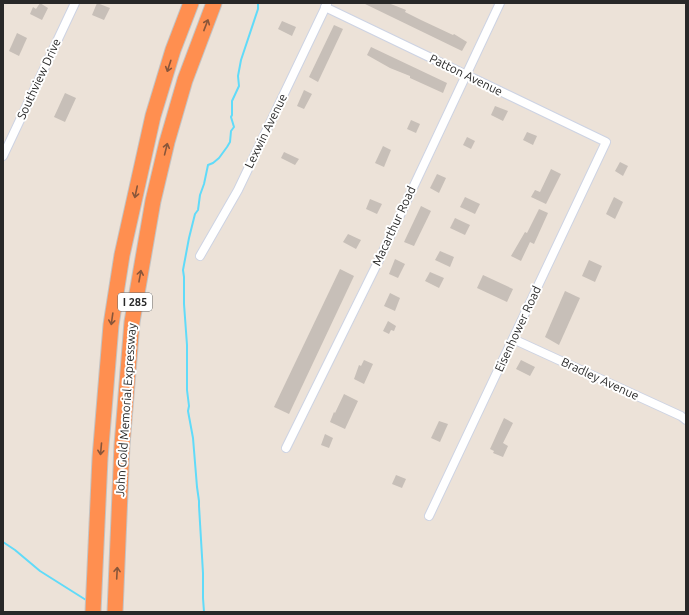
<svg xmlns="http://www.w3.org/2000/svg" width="689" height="615" font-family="Ubuntu,sans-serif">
<rect width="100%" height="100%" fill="#ece2d8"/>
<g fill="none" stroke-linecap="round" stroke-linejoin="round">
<g stroke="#60dbf9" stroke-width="2">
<path d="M 3,542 L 15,550 L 40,571 L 86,600"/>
<path d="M 204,612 L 203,598 L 203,573 L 199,506 L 199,501 L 197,487 L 193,438 L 188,411 L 189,406 L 187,390 L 187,345 L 184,304 L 184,277 L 183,270 L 189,238 L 195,214 L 198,210 L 200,195 L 204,184 L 208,165 L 213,163 L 219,158 L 227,147 L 230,142 L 231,131 L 234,127 L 231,117 L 232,115 L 232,101 L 239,86 L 238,76 L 241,60 L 258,9 L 258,3"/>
</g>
</g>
<g fill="#c7bfb8">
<path d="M 40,3 L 48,8 L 42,20 L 30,14 L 33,7 L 36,9 Z"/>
<path d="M 97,3 L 110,8 L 104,20 L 92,15 Z"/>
<path d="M 363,3 L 388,3 L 396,6 L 406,10 L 405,12 L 421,20 L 453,35 L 454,34 L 467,42 L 462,51 Z"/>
<path d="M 282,21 L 296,27 L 292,36 L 278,29 Z"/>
<path d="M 334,25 L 343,29 L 318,82 L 309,77 Z"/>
<path d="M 17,33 L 27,38 L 19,56 L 9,51 Z"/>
<path d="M 371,47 L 447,83 L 443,93 L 410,78 L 410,76 L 390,68 L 367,55 Z"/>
<path d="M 304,90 L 312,94 L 304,109 L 297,106 Z"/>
<path d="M 65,93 L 76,98 L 65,122 L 54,117 Z"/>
<path d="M 495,106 L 508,111 L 503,121 L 491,115 Z"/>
<path d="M 411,120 L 420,124 L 416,133 L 407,129 Z"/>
<path d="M 527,132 L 537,136 L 533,145 L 523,140 Z"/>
<path d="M 467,137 L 475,141 L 471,149 L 463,145 Z"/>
<path d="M 383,146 L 391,150 L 384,167 L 375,163 Z"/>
<path d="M 284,152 L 299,159 L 295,165 L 281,158 Z"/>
<path d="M 620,162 L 628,166 L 623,176 L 615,171 Z"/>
<path d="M 551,169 L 561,174 L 546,204 L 531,197 L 535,190 L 540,192 Z"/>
<path d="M 437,174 L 446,178 L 439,193 L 430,188 Z"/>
<path d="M 465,197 L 480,204 L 475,214 L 460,207 Z"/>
<path d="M 614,197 L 623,202 L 615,219 L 606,214 Z"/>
<path d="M 370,199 L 382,204 L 377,214 L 366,209 Z"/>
<path d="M 421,206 L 431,211 L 414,246 L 404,242 Z"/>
<path d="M 539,209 L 548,213 L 534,244 L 530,242 L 521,261 L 511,256 L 525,232 L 527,233 Z"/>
<path d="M 455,218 L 470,225 L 465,235 L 450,228 Z"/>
<path d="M 348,234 L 361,240 L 356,249 L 343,242 Z"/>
<path d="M 440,251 L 454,257 L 450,267 L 435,260 Z"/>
<path d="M 395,259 L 405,264 L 398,278 L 389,274 Z"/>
<path d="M 589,260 L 602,266 L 595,282 L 582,276 Z"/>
<path d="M 340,269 L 354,276 L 289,414 L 274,407 Z"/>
<path d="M 430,272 L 444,278 L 439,288 L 425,281 Z"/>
<path d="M 483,275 L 513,289 L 507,302 L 477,288 Z"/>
<path d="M 565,291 L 580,298 L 559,345 L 545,337 Z"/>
<path d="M 390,293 L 400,298 L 395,311 L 384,306 Z"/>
<path d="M 388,321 L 396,326 L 394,331 L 391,330 L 389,334 L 383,331 Z"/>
<path d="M 364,360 L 373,364 L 364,384 L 354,379 L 359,365 L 361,366 Z"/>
<path d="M 521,360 L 535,367 L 530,376 L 516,369 Z"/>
<path d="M 344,394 L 358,401 L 345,429 L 330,422 L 334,412 L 335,413 Z"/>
<path d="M 504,418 L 513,423 L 503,443 L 508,446 L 503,457 L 493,453 L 494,451 L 490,449 Z"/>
<path d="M 439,421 L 448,424 L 440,442 L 431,438 Z"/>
<path d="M 325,434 L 333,438 L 329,448 L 321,445 Z"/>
<path d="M 396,475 L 406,479 L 402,488 L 392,484 Z"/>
</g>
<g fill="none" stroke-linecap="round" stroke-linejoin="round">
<g stroke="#cdd3e3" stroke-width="10">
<g id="minor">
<path d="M 325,7 L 606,142 L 429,516"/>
<path d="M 3,156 L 75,3"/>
<path d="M 200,256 L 238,190 L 327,4"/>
<path d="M 513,339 L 681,416 L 686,420"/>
<path d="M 286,448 L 378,262 L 500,3"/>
</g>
</g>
<g stroke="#c3c3c3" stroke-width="17">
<g id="motorway">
<path d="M 93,612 L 100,458 L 111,325 L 122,255 L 153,116 L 173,50 L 191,3"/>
<path d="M 115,612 L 122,445 L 132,322 L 153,201 L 167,142 L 185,80 L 214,3"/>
</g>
</g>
<use href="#minor" stroke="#fff" stroke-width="8"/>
<use href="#motorway" stroke="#ff8f50" stroke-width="15"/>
</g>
<defs><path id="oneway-shaft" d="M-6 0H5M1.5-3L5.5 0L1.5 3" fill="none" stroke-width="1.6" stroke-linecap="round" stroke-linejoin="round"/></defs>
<g stroke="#89563a">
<use href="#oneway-shaft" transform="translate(206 25) rotate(-69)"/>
<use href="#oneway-shaft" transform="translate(169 66) rotate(108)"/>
<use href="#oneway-shaft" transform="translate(166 149) rotate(-76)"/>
<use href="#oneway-shaft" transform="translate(136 192) rotate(102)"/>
<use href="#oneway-shaft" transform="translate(140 276) rotate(-80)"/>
<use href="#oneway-shaft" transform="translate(112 319) rotate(98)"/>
<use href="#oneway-shaft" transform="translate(101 449) rotate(95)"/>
<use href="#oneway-shaft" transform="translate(117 573) rotate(-87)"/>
</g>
<g text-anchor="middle" stroke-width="4" stroke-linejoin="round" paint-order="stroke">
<rect fill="#fff" stroke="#686868" stroke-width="1" x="118" y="293" width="34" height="18" rx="3"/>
<g font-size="11" font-weight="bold" fill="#282828">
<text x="135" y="306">I 285</text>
</g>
<g font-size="12" fill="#282828" stroke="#fff">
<text transform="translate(466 75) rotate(26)" y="4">Patton Avenue</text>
<text transform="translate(39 79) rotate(-65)" y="4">Southview Drive</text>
<text transform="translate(266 131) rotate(-64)" y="4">Lexwin Avenue</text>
<text transform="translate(394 226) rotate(-65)" y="4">Macarthur Road</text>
<text transform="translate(518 329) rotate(-65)" y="4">Eisenhower Road</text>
<text transform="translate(600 379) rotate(25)" y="4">Bradley Avenue</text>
<text transform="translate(126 410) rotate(-86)" y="4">John Gold Memorial Expressway</text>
</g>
</g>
<rect width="689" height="615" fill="none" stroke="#282828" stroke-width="8"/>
</svg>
